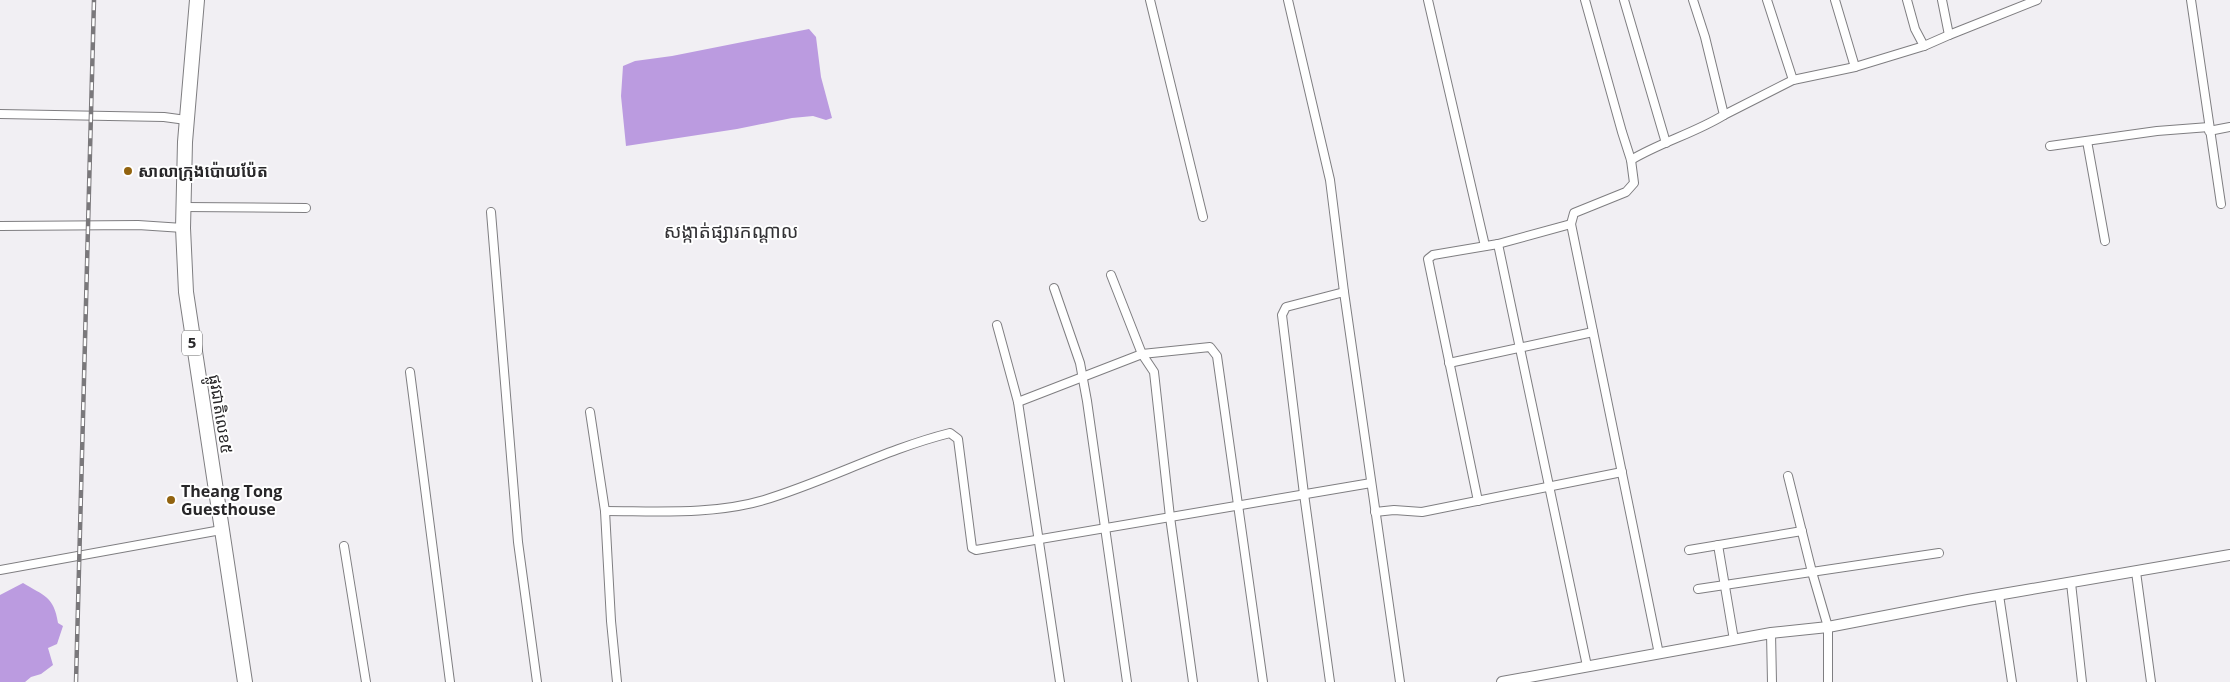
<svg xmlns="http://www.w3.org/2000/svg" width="2230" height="682" font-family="'Open Sans','Noto Sans Khmer',sans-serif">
<rect width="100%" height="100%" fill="#f1eff3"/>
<g fill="#bb9be0">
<path d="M 809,29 L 816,37 L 821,77 L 832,118 L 826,120 L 813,116 L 792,118 L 737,129 L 626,146 L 621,96 L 623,66 L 635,61 L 672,56 Z"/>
<path d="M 23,583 C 44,596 54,596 58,623 L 63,626 L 57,644 L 48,648 L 53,665 L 41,674 L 31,677 L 25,682 L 0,682 L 0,595 Z"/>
</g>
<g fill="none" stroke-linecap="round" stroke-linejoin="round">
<g stroke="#7f7e81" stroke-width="10">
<g id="minor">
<path d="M 1150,0 L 1203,217"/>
<path d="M 1288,0 L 1330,180 L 1344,292"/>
<path d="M 1428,0 L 1485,246"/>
<path d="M 1585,0 L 1622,132 L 1631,160 L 1634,183 L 1626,192 L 1574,213 L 1571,224 L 1659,654"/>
<path d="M 1624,0 L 1666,143"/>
<path d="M 1767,0 L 1793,80"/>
<path d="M 1835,0 L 1855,67"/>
<path d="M 1907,0 L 1915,29 L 1924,46"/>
<path d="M 1942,0 L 1949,35 L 2037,0"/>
<path d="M 2191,0 L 2221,204"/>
<path d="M 0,114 L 164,117 L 186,120"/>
<path d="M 1724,115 L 1793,80 L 1855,67 L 1924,46 L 1949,35"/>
<path d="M 2209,131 L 2230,127"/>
<path d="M 2087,141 L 2105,241"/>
<path d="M 2050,146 L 2157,131 L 2209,127"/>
<path d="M 1631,160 C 1661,142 1695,133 1724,115 L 1705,37 L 1693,0"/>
<path d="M 184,207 L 306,208"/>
<path d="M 491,212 L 518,542 L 537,682"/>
<path d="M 0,226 L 138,225 L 183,228"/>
<path d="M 1498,244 L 1587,666"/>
<path d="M 1111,275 L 1142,354 L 1154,372 L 1170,517 L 1193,682"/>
<path d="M 1054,288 L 1080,363 L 1087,401 L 1127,682"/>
<path d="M 997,325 L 1018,402 L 1060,682"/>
<path d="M 1449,363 L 1593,332"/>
<path d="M 410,372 L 450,682"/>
<path d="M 1018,402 L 1142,354 L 1210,347 L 1217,356 L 1263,682"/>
<path d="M 590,412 L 605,511 L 611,621 L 617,682"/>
<path d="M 1788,476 L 1812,572 L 1828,627 L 1828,682"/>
<path d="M 1478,501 L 1428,259 L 1433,255 L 1498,244 L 1571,224"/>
<path d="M 605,511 C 658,511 713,515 764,500 C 827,481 886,449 950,433 L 958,439 L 972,548 L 976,550 L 1371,483"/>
<path d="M 1375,512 L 1394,510 L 1422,512 L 1622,472"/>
<path d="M 1718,545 L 1734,640"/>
<path d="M 344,546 L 366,682"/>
<path d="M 1689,550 L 1802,531"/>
<path d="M 0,570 L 221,530"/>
<path d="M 2136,572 L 2151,682"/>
<path d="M 2071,583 L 2082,682"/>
<path d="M 1698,589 L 1939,553"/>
<path d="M 1999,595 L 2012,682"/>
<path d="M 1771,633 L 1772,682"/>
<path d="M 1330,682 L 1304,494 L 1282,315 L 1286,307 L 1344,292 L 1400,682"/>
</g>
</g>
<g stroke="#7f7e81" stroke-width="12">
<path id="tertiary" d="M 1502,682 L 1771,633 L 1828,627 L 1968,600 L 2230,555"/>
</g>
<g stroke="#7f7e81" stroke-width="16">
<path id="trunk" d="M 197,0 L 185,142 L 183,228 L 186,292 L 245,682"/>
</g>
<use href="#minor" stroke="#fff" stroke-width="8"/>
<use href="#tertiary" stroke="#fff" stroke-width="10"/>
<use href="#trunk" stroke="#fff" stroke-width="14"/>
<g stroke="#7a787b" stroke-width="4.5">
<path id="rail" d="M 76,682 L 94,0"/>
</g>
<use href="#rail" stroke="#fff" stroke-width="2.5" stroke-dasharray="8" stroke-linecap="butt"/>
</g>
<g fill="#92630f" stroke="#fff" stroke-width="2">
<circle cx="128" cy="171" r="5"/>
<circle cx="171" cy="500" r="5"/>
</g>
<g text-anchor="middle" stroke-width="4" stroke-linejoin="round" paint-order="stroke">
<rect fill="#fff" stroke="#686869" stroke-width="1" x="182" y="330.5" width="20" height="25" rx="4"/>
<g font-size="15" font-weight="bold" fill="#282729">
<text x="192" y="348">5</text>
</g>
<g font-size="16" font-weight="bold" fill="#282729" stroke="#fff" text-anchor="start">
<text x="138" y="177">សាលាក្រុងប៉ោយប៉ែត</text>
<text x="181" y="497">Theang Tong<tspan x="181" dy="18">Guesthouse</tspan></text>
</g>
<g font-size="16" fill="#282729" stroke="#fff">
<text transform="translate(221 414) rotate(81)" y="6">ផ្លូវជាតិលេខ៥</text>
</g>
<g font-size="19" fill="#323134" stroke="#fff">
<text x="731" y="238">សង្កាត់ផ្សារកណ្ដាល</text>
</g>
</g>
</svg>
